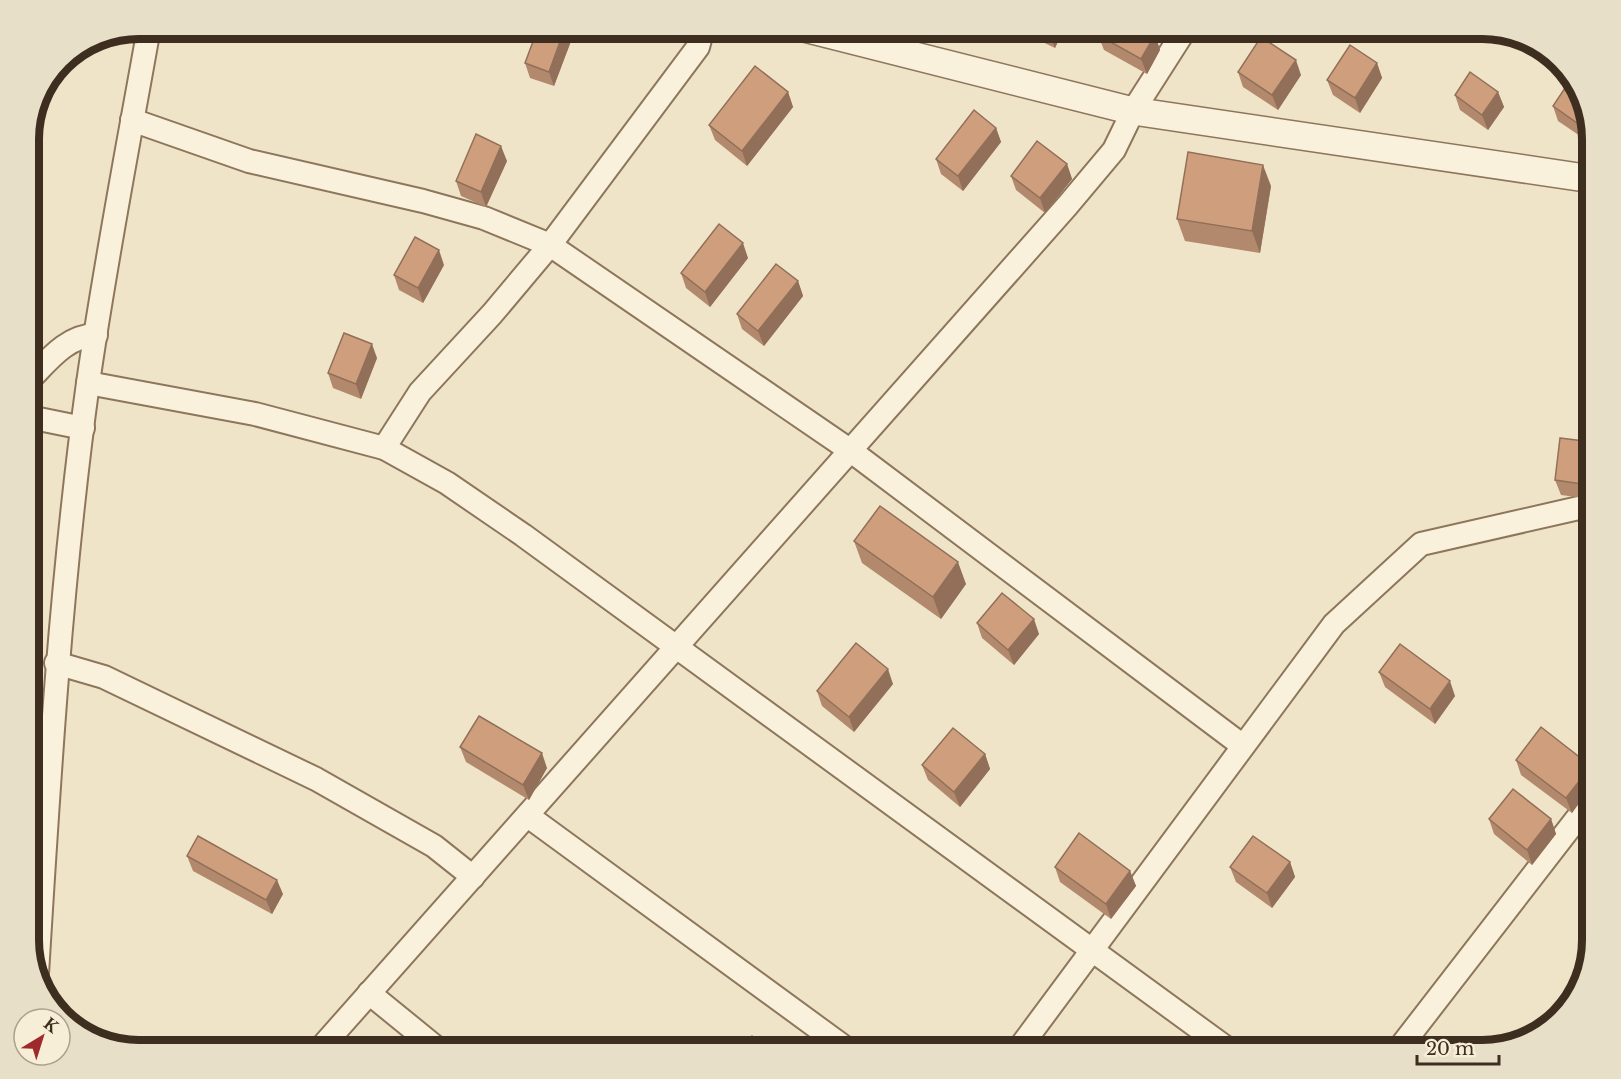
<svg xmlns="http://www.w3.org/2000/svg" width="1621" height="1079" font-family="'Libre Baskerville',serif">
<rect width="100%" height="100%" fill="#f0e4c8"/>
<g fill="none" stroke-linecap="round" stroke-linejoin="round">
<g stroke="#8d765c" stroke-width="26">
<g id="minor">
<path d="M 132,120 L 249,161 L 423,201 L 484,218 L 550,245 L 851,451 L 1243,746"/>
<path d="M 29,380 C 48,361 66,336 96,335"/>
<path d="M 88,383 L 255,414 L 384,448 L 447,483 L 523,535 L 1229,1050"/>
<path d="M 29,417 L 83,428"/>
<path d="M 384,448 L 420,392 L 492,314 L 550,245 L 698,47 L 703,28"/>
<path d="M 56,663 L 104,677 L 316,779 L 434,846 L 473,877"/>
<path d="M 528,816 L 848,1050"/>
<path d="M 37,974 C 49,777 61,579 88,383 C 105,264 128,146 149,28"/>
<path d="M 369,993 L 439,1050"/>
<path d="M 319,1050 L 1067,206 L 1114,150 L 1133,111 L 1186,28"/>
<path d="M 1018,1050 L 1334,624 L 1421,544 L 1592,505"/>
<path d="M 1398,1050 L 1592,799"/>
</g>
</g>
<g stroke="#8d765c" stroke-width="30">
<path id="tertiary" d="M 804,28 L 1133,111 L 1592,179"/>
</g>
<use href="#minor" stroke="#faf1dc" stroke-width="22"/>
<use href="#tertiary" stroke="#faf1dc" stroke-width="27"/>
</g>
<g fill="#b2896c">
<path d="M 538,28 L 566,28 L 571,41 L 554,86 L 530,78 L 525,63 Z"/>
<path d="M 1029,28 L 1064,28 L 1055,48 L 1032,37 Z"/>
<path d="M 1098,35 L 1155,35 L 1160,50 L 1147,74 L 1104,50 Z"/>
<path d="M 1377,63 L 1382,78 L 1360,113 L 1333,95 L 1327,80 Z"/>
<path d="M 1238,72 L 1301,75 L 1278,110 L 1243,87 Z"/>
<path d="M 1571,79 L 1586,140 L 1558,121 L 1553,106 Z"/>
<path d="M 788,92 L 793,107 L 747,166 L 715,140 L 709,125 Z"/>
<path d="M 1498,92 L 1504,107 L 1488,130 L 1460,110 L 1455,95 Z"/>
<path d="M 996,128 L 1001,142 L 963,191 L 941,174 L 936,159 Z"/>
<path d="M 507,161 L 486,207 L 461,196 L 456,181 Z"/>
<path d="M 1067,164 L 1072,179 L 1045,213 L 1016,190 L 1011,176 Z"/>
<path d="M 1271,186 L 1260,253 L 1185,241 L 1177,219 Z"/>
<path d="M 748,258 L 710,307 L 686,288 L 681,273 Z"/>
<path d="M 444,265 L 423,303 L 399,290 L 394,275 Z"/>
<path d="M 798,281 L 803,296 L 764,346 L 742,329 L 737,314 Z"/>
<path d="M 377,358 L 361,399 L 333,388 L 328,373 Z"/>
<path d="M 1592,442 L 1592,499 L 1561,495 L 1555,480 Z"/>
<path d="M 854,541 L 966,584 L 941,619 L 862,563 Z"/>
<path d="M 977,623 L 1039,634 L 1014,665 L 982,638 Z"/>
<path d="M 1379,672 L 1455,696 L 1435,724 L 1385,687 Z"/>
<path d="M 893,684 L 854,732 L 822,706 L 817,691 Z"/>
<path d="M 460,747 L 547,768 L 529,800 L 466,762 Z"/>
<path d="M 985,754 L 990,769 L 960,807 L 928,780 L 922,765 Z"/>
<path d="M 1516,760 L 1592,769 L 1572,813 L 1521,775 Z"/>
<path d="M 1489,819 L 1551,819 L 1556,834 L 1532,865 L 1494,834 Z"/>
<path d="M 187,856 L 283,894 L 272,914 L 193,871 Z"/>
<path d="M 1290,862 L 1295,877 L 1272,908 L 1236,882 L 1230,867 Z"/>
<path d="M 1055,867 L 1130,871 L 1136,886 L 1111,919 L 1060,882 Z"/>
</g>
<g fill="#916f58">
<path d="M 565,28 L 566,28 L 571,41 L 554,86 L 549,72 Z"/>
<path d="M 1052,28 L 1064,28 L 1055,48 L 1049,33 Z"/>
<path d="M 1155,35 L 1160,50 L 1147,74 L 1141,59 Z"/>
<path d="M 1296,60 L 1301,75 L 1278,110 L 1272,95 Z"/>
<path d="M 1377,63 L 1382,78 L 1360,113 L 1355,98 Z"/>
<path d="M 788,92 L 793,107 L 747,166 L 742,151 Z"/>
<path d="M 1498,92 L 1504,107 L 1488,130 L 1482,115 Z"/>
<path d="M 1587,115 L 1591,132 L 1586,140 L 1580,125 Z"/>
<path d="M 996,128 L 1001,142 L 963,191 L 958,176 Z"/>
<path d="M 501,146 L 507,161 L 486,207 L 481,192 Z"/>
<path d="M 1067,164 L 1072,179 L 1045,213 L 1040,198 Z"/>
<path d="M 1263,165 L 1271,186 L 1260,253 L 1252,231 Z"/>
<path d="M 743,243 L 748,258 L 710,307 L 705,292 Z"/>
<path d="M 439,250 L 444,265 L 423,303 L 418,288 Z"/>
<path d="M 798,281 L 803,296 L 764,346 L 758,331 Z"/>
<path d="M 372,344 L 377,358 L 361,399 L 356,384 Z"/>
<path d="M 1592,458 L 1592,493 L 1589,485 Z"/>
<path d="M 29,479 L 32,489 L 29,514 Z"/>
<path d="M 958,562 L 966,584 L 941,619 L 933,597 Z"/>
<path d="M 1034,619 L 1039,634 L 1014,665 L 1008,650 Z"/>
<path d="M 888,669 L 893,684 L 854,732 L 849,717 Z"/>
<path d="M 1450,681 L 1455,696 L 1435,724 L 1430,709 Z"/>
<path d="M 542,753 L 547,768 L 529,800 L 523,785 Z"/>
<path d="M 985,754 L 990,769 L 960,807 L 954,792 Z"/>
<path d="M 1591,766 L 1592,769 L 1592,786 L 1572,813 L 1566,798 Z"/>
<path d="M 1551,819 L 1556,834 L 1532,865 L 1527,850 Z"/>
<path d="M 1290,862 L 1295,877 L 1272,908 L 1267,893 Z"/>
<path d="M 1130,871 L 1136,886 L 1111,919 L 1106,904 Z"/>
<path d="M 277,880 L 283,894 L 272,914 L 266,900 Z"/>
</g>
<g fill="#cf9f7d" stroke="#916f58" stroke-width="1.5">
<path d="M 538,28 L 565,28 L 549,72 L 525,63 Z"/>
<path d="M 1039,28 L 1052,28 L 1049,33 Z"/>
<path d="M 1102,28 L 1143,28 L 1155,35 L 1141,59 L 1098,35 Z"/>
<path d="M 1261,37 L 1296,60 L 1272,95 L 1238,72 Z"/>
<path d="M 1350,45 L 1377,63 L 1355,98 L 1327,80 Z"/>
<path d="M 755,66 L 788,92 L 742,151 L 709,125 Z"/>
<path d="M 1470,72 L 1498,92 L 1482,115 L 1455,95 Z"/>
<path d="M 1571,79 L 1581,90 L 1587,115 L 1580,125 L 1553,106 Z"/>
<path d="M 974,110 L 996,128 L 958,176 L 936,159 Z"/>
<path d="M 476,134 L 501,146 L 481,192 L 456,181 Z"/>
<path d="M 1037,141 L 1067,164 L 1040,198 L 1011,176 Z"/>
<path d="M 1188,152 L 1263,165 L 1252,231 L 1177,219 Z"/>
<path d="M 719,224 L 743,243 L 705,292 L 681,273 Z"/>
<path d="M 415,237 L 439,250 L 418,288 L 394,275 Z"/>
<path d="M 776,264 L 798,281 L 758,331 L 737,314 Z"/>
<path d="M 344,333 L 372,344 L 356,384 L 328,373 Z"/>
<path d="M 1560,438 L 1592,442 L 1592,458 L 1589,485 L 1555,480 Z"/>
<path d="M 880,506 L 958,562 L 933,597 L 854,541 Z"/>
<path d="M 1002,593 L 1034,619 L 1008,650 L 977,623 Z"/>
<path d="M 856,643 L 888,669 L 849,717 L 817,691 Z"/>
<path d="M 1400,644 L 1450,681 L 1430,709 L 1379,672 Z"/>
<path d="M 479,716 L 542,753 L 523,785 L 460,747 Z"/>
<path d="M 1541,727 L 1591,766 L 1566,798 L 1516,760 Z"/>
<path d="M 953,728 L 985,754 L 954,792 L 922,765 Z"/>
<path d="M 1513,789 L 1551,819 L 1527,850 L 1489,819 Z"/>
<path d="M 1079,833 L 1130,871 L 1106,904 L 1055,867 Z"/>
<path d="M 198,836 L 277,880 L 266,900 L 187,856 Z"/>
<path d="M 1253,836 L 1290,862 L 1267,893 L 1230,867 Z"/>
<path d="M 752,1036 L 770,1050 L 741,1050 Z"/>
</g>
<path d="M0 0H1621V1079H0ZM139 39H1482A100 100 0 0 1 1582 139V940A100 100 0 0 1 1482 1040H139A100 100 0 0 1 39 940V139A100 100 0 0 1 139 39Z" fill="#e8dfc9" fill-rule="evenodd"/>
<path fill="none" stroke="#3d2e20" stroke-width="8" d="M139 39H1482A100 100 0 0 1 1582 139V940A100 100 0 0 1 1482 1040H139A100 100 0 0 1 39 940V139A100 100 0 0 1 139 39Z"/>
<g transform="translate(42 1037) rotate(38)"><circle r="28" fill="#f7eed8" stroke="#ada18e" stroke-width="1.5"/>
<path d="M0-4.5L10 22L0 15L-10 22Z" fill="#9e2a2b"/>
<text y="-9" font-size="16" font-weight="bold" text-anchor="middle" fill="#3d2e20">K</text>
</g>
<path d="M1417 1055v9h82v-9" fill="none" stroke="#3d2e20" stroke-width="3"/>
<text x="1426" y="1055" font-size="18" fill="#3d2e20" stroke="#f7eed8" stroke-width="4.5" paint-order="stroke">20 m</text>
</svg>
